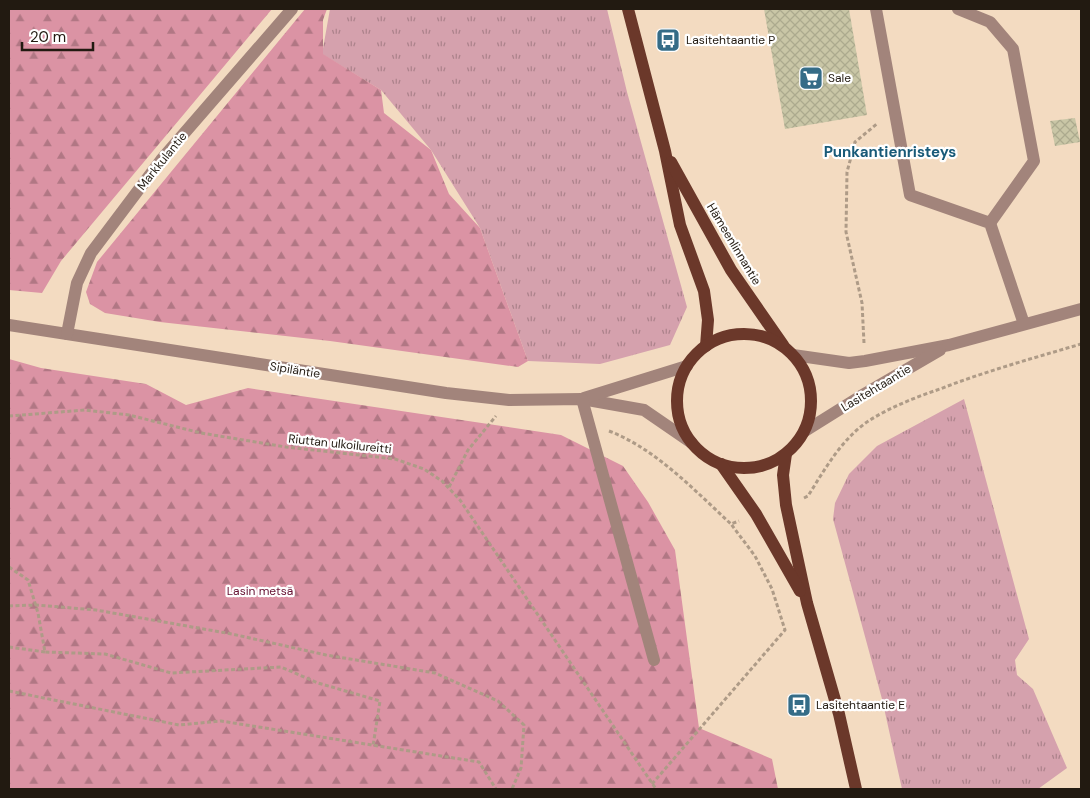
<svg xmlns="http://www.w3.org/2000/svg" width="1090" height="798" font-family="'DM Sans',sans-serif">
<defs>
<pattern id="grass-tufts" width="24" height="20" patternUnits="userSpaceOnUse" patternTransform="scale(1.25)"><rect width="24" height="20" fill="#d5a1ad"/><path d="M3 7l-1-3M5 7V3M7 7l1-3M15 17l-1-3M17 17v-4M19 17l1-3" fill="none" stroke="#ac828b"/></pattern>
<pattern id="forest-firs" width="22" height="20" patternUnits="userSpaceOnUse" patternTransform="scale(1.25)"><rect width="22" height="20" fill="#db93a4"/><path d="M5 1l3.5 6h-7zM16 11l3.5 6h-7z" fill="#b17784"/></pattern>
<pattern id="building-cross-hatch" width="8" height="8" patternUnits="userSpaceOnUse" patternTransform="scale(1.25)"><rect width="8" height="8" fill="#c9c6a6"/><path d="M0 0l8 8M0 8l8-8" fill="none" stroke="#acaa8e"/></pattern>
</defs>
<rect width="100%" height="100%" fill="#f3dbc1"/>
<g fill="url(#grass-tufts)">
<path d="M 330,9 L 607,9 L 627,92 L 687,307 L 670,345 L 600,364 L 528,361 L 480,228 L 431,150 L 381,90 L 322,54 Z"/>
<path d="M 964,399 L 1029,639 L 1015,660 L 1017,675 L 1033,689 L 1067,768 L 1038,789 L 902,789 L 882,699 L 833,519 L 835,503 L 849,474 L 877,446 Z"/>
</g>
<g fill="url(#forest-firs)">
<path d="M 9,9 L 272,9 L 61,261 L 42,293 L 9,290 Z"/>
<path d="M 305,9 L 327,9 L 323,20 L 323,54 L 381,90 L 384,113 L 431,150 L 449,194 L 480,228 L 528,361 L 518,367 L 330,341 L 160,322 L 105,313 L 90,304 L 86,292 L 97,262 Z"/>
<path d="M 9,359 L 41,368 L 146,384 L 186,405 L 248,388 L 561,435 L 623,466 L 648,502 L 675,550 L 699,728 L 772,759 L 778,789 L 9,789 Z"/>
</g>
<g fill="url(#building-cross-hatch)">
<path d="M 764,9 L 849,9 L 867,115 L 785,129 Z"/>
<path d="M 1075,118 L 1080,142 L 1055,146 L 1050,121 Z"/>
</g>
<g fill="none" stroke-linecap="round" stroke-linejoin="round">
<g stroke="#ae9b87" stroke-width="3" stroke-dasharray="4 2.5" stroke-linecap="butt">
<path d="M 864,343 L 862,303 L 846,232 L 847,172 L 855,142 L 878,123"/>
<path d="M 9,416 L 85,410 L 129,415 L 201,433 L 286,447 L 395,459 L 424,469 L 442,481 L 460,500 L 656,789"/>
<path d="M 609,431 C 656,449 694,490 731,524 L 739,521"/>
<path d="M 449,487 L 468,450 L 496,416"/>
<path d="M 804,498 L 808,496 C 825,469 842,438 870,420 C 891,407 916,397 940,389 C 986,371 1034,358 1081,344"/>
<path d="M 9,567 L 28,580 L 38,613 L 45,652 L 105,654 L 171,673 L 281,667 L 318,683 L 380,701 L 373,746"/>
<path d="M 9,606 L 36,605 L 96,610 L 232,634 L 326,655 L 435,673 L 498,701 L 524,725 L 521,768 L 512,789"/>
<path d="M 9,647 L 45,652"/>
<path d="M 9,691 L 179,725 L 221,721 L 479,762 L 496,789"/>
<path d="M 652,784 L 785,630 L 772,589 L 755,556 L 731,524"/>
</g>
<g stroke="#a2847b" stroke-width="12">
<path d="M 876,9 L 910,195 L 990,223 L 1024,324"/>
<path d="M 958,9 L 990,22 L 1013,49 L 1034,161 L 990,223"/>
<path d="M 9,325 L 446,393 L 509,400 L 582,399 L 644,410 L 692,443"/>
<path d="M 67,334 L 77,283 L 91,253 L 161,160 L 292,9"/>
<path d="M 793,355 L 849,363 L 865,361 L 949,345 L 1081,309"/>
<path d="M 584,398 L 687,366"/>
<path d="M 582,399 L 654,660"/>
<path d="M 805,431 L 861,396 L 940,350"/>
</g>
<g stroke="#6b382a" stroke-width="12">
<path d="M 628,9 L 665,151 L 680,225 L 704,291 L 708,320 L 706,346"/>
<path d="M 671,162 L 731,270 L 783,345"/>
<circle cx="744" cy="401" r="67"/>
<path d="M 786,454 L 783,475 L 786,505 L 807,603 L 839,714 L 856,789"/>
<path d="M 721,464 L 756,514 L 800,591"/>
</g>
</g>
<defs>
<g id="bus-square" transform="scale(1.25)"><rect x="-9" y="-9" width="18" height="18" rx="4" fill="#356c87" stroke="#fff"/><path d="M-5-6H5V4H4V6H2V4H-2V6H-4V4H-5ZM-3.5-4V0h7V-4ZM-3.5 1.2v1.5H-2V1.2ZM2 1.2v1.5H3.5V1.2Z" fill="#fff"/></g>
<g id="supermarket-square" transform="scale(1.25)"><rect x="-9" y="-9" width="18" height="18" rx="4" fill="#356c87" stroke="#fff"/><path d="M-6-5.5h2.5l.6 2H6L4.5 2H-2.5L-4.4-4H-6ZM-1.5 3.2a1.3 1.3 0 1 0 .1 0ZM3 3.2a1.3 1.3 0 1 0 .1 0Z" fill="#fff"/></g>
</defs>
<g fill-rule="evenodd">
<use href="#bus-square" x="668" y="40"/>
<use href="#supermarket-square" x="811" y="78"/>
<use href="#bus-square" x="799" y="705"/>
</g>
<g text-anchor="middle" stroke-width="4.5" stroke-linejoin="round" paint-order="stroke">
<g font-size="12" fill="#221a11" stroke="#fff" text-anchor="start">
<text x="686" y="44">Lasitehtaantie P</text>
<text x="828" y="82">Sale</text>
<text x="816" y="709">Lasitehtaantie E</text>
</g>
<g font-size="12" fill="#221a11" stroke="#fff">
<text transform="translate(162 161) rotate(-51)" y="4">Markkulantie</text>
<text transform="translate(734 244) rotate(59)" y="4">Hämeenlinnantie</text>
<text transform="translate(295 370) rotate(9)" y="4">Sipiläntie</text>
<text transform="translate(876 388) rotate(-31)" y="4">Lasitehtaantie</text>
<text transform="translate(340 444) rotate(6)" y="4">Riuttan ulkoilureitti</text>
</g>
<g font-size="12" fill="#661132" stroke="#fff">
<text x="260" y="595">Lasin metsä</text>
</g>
<g font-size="15" font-weight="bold" fill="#185a78" stroke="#fff">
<text x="890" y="157">Punkantienristeys</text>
</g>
</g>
<rect width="1090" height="798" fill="none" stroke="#221a11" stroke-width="20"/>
<path d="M22 42v8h71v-8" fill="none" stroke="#221a11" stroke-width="2.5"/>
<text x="30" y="42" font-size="15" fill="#221a11" stroke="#ffffff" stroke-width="4" paint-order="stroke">20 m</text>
</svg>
